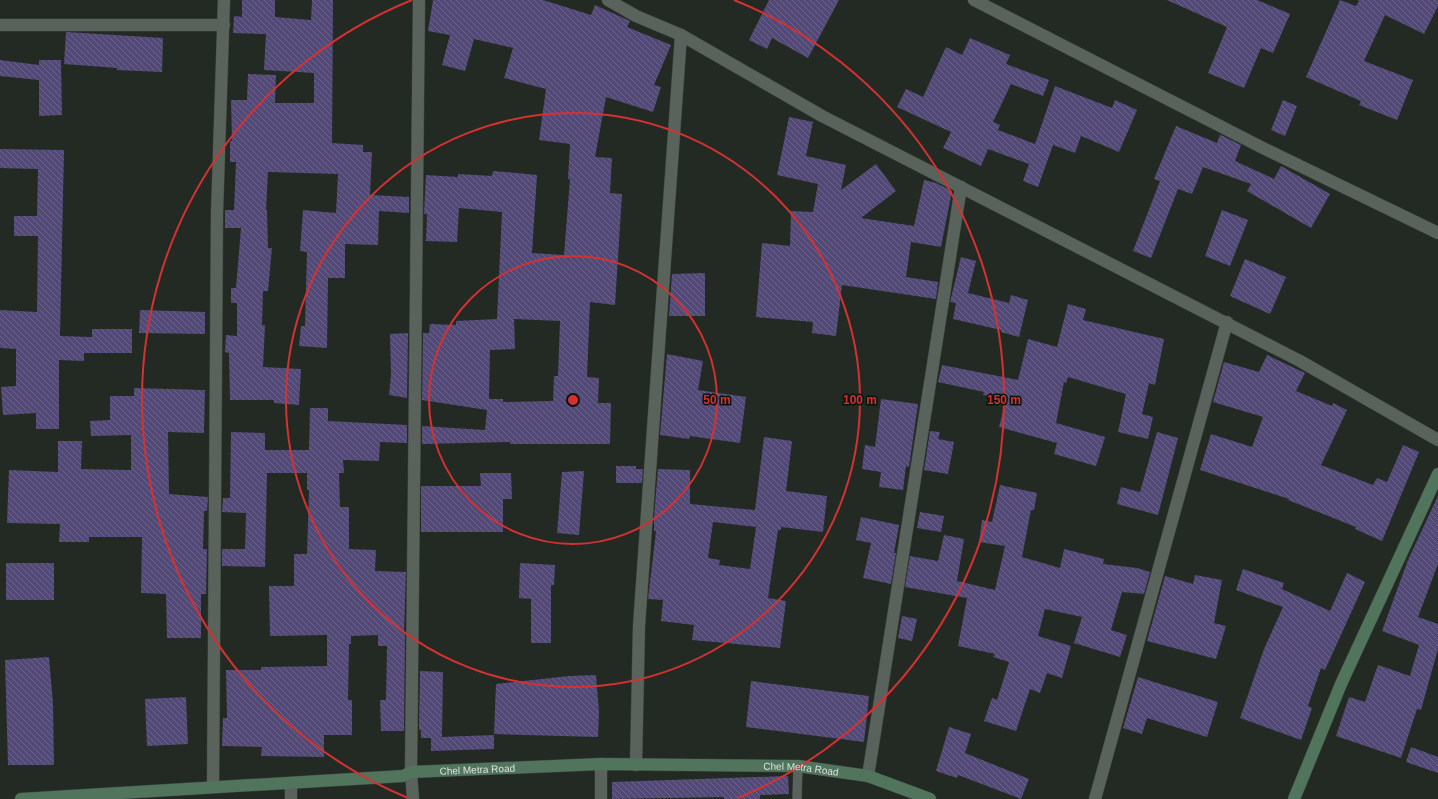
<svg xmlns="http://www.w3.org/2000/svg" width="1438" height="799" font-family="Helvetica,sans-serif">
<defs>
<pattern id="building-back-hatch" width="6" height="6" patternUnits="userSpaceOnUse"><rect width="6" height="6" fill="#534977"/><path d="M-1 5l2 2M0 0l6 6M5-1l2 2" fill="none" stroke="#6b638a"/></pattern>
</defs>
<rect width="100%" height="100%" fill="#222a23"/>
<g fill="url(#building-back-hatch)" fill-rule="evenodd">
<path d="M 242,0 L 275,0 L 275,17 L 311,20 L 312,0 L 333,0 L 332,143 L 363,145 L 363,152 L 372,152 L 370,195 L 409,197 L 409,213 L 379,211 L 378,245 L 345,244 L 345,278 L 328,278 L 327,348 L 299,346 L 301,326 L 305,326 L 307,252 L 300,251 L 303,210 L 336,213 L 338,174 L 268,172 L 266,210 L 267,210 L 268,248 L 272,248 L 268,291 L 263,291 L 262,325 L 265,325 L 263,367 L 301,369 L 299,405 L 274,403 L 274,400 L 230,400 L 229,353 L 225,352 L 226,335 L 237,336 L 237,303 L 231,303 L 231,288 L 236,288 L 241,228 L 225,228 L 225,210 L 234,210 L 236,162 L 230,162 L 230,141 L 232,141 L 231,100 L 247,100 L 248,74 L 276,75 L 275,103 L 314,103 L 314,73 L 264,70 L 266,34 L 233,33 L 234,16 L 242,17 Z"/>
<path d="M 433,0 L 543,0 L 591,15 L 595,5 L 630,21 L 627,27 L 671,45 L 654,85 L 661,87 L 653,112 L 606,97 L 595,157 L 612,158 L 610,193 L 622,194 L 615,305 L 590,302 L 587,377 L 599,378 L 598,403 L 611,403 L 610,444 L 510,444 L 510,442 L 422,444 L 422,426 L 485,430 L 487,410 L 422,400 L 423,333 L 429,333 L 430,324 L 456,325 L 456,321 L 497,319 L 502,212 L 459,208 L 457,242 L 426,241 L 427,214 L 424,214 L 426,175 L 458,177 L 458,174 L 492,176 L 493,171 L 537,175 L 532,253 L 564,255 L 570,179 L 568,179 L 570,144 L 539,140 L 546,89 L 504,78 L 513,48 L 474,39 L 465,71 L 442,65 L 450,35 L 428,31 ZM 514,319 L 560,321 L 558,376 L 554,376 L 553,401 L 503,402 L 503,399 L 489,399 L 490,350 L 515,349 Z"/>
<path d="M 769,0 L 839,0 L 808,58 L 772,38 L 767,49 L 749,40 Z"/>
<path d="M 1167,0 L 1257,0 L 1290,14 L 1273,53 L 1261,48 L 1244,88 L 1208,73 L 1227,27 Z"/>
<path d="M 1340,0 L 1356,6 L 1359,1 L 1357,0 L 1438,0 L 1438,6 L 1424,34 L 1385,15 L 1364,61 L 1413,80 L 1397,120 L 1359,105 L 1361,101 L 1306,77 Z"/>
<path d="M 66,32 L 163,38 L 162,72 L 117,70 L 117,68 L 64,64 Z"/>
<path d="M 970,38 L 1010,55 L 1006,64 L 1049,80 L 1043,96 L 1011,84 L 993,122 L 1000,125 L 998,130 L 1035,144 L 1055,86 L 1112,108 L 1115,100 L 1137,110 L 1119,152 L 1081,136 L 1075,153 L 1053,145 L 1038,187 L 1023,181 L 1029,164 L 988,149 L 981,166 L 943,148 L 951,132 L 897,107 L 906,89 L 923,97 L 946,47 L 962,55 Z"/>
<path d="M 0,60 L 39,65 L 39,60 L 61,60 L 62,115 L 39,116 L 39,80 L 0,76 Z"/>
<path d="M 1283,100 L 1297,106 L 1285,136 L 1271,130 Z"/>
<path d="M 789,117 L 813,122 L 806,156 L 846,165 L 841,190 L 876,164 L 896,191 L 861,218 L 914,226 L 924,180 L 936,183 L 952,191 L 941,247 L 911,242 L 906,277 L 938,282 L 936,299 L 842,285 L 836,336 L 812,333 L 813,322 L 756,317 L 762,243 L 790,246 L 791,211 L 813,212 L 818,184 L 777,175 Z"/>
<path d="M 1176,126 L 1217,143 L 1220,135 L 1223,136 L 1241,145 L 1235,161 L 1274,179 L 1281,166 L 1330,194 L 1311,228 L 1247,191 L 1251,184 L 1203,167 L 1192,194 L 1178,189 L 1151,258 L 1133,251 L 1160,181 L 1154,179 Z"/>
<path d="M 0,149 L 64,150 L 60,336 L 92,337 L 92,329 L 132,329 L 132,353 L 84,353 L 84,361 L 59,360 L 59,429 L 36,429 L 36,413 L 3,415 L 1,387 L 16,386 L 16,349 L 0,348 L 0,310 L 37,312 L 38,236 L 14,236 L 14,216 L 37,216 L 38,169 L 0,168 Z"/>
<path d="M 1222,210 L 1248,220 L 1230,266 L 1205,256 Z"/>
<path d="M 961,257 L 976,261 L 968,293 L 1009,303 L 1011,295 L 1028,300 L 1019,337 L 1001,332 L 1001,330 L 953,319 L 956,303 L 950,302 Z"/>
<path d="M 1245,259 L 1286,277 L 1270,314 L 1230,296 Z"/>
<path d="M 705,273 L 705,316 L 669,316 L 672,274 Z"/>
<path d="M 1068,304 L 1086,309 L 1083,320 L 1164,339 L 1155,385 L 1149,383 L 1142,414 L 1153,417 L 1148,439 L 1118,432 L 1126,394 L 1068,377 L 1066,383 L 1064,382 L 1056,423 L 1105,437 L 1096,466 L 1054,454 L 1057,443 L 999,427 L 1006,400 L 983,395 L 984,392 L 938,382 L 942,365 L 1018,380 L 1028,339 L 1057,347 Z"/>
<path d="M 140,310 L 205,312 L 205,334 L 139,333 Z"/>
<path d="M 408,333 L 407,398 L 389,395 L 391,375 L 390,334 Z"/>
<path d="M 667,354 L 703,361 L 698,390 L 746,397 L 740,443 L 690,436 L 689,439 L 660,435 Z"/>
<path d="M 1267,355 L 1305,373 L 1296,391 L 1332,406 L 1333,403 L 1347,410 L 1321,465 L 1373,485 L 1377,478 L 1387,482 L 1403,445 L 1419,452 L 1382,541 L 1355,529 L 1356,527 L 1288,500 L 1289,499 L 1200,470 L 1211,434 L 1252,447 L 1263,417 L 1213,402 L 1224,362 L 1259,372 Z"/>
<path d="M 134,388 L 205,390 L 204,433 L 168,432 L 169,494 L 208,497 L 207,511 L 204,511 L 203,549 L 207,549 L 206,594 L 201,594 L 201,638 L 167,638 L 166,594 L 141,593 L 142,537 L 89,537 L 89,542 L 59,542 L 60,524 L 7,523 L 9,470 L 58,472 L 58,441 L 82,441 L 81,469 L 131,470 L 131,435 L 91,436 L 90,421 L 110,420 L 110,396 L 134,396 Z"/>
<path d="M 881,399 L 918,404 L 909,467 L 906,466 L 903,490 L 879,487 L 881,472 L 862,469 L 865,445 L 875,447 Z"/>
<path d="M 310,408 L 328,408 L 328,421 L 407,425 L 407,443 L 380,442 L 379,461 L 343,460 L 344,473 L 339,473 L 340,507 L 349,507 L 349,549 L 376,550 L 375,571 L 406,572 L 404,633 L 405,633 L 404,731 L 381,731 L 380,700 L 386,700 L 387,646 L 378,646 L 378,635 L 351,636 L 351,644 L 349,644 L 348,700 L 352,700 L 352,735 L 324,735 L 324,757 L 261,756 L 262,747 L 222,746 L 223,718 L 227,718 L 226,670 L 261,670 L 261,667 L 327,666 L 327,635 L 270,636 L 269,586 L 294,586 L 294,554 L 307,554 L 309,490 L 307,490 L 307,473 L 267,473 L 265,567 L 222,566 L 222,549 L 245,549 L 246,513 L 222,512 L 223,498 L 230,498 L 231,432 L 265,433 L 265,450 L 309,450 Z"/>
<path d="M 930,431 L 940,432 L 938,439 L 954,442 L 948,474 L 924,470 Z"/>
<path d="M 1157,432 L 1178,438 L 1158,515 L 1117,504 L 1121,487 L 1140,492 Z"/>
<path d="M 764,437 L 792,441 L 786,491 L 827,496 L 823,532 L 781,527 L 781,530 L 778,530 L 768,598 L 786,601 L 780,648 L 692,640 L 694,625 L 661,621 L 663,600 L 648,599 L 656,531 L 654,531 L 654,517 L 658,469 L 690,470 L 690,504 L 755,510 ZM 713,522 L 756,527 L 750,569 L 719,565 L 720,560 L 708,558 Z"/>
<path d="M 616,466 L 636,466 L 636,469 L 643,469 L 642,483 L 616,483 Z"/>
<path d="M 584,471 L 579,535 L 557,533 L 562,472 Z"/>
<path d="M 480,473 L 511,473 L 512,499 L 503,499 L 503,532 L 421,532 L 421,486 L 481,486 Z"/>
<path d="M 1000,485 L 1037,493 L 1034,510 L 1031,510 L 1022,557 L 1060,568 L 1064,549 L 1104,559 L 1103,564 L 1137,568 L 1150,572 L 1144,594 L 1122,592 L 1111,630 L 1127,635 L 1120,657 L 1074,643 L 1082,617 L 1045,609 L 1038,636 L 1071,646 L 1062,678 L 1047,673 L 1040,693 L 1030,689 L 1016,731 L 984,721 L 992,698 L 997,700 L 1009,662 L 993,657 L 995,654 L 958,646 L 967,598 L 905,587 L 910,556 L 938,561 L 944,535 L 964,539 L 957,581 L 995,590 L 1005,546 L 979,542 L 982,520 L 992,522 Z"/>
<path d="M 1438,496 L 1438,564 L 1418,617 L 1438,624 L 1438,649 L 1421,710 L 1417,709 L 1401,758 L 1336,736 L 1349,697 L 1365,702 L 1378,665 L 1410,676 L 1419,645 L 1382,631 L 1408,560 Z"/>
<path d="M 920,512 L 944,516 L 941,532 L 917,528 Z"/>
<path d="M 861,517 L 899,525 L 894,553 L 896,553 L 891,584 L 863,578 L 871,543 L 856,540 Z"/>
<rect x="6" y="563" width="48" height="37"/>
<path d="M 520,563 L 555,565 L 554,585 L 551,585 L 551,643 L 531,643 L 531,599 L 519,598 Z"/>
<path d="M 1243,569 L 1284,583 L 1282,589 L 1330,611 L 1347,573 L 1365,582 L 1325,670 L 1321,668 L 1308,706 L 1312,708 L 1301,740 L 1240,718 L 1264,649 L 1283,607 L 1236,590 Z"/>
<path d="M 1195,575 L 1222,580 L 1214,623 L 1226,626 L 1216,659 L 1147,641 L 1165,576 L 1193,584 Z"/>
<path d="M 902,616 L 917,619 L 912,641 L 898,638 Z"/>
<path d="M 49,657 L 53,704 L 54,765 L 8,765 L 5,660 Z"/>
<path d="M 420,671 L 443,672 L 442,737 L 494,735 L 494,749 L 431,751 L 431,738 L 421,738 L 421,730 L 419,730 Z"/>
<path d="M 596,675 L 599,712 L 598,737 L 494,734 L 496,684 L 569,676 Z"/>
<path d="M 1138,677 L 1218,702 L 1207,737 L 1147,718 L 1142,734 L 1123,728 Z"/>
<path d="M 751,681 L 869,696 L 864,742 L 746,727 Z"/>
<path d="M 186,697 L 188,744 L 147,746 L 145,699 Z"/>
<path d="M 949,727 L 971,734 L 965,753 L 1029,779 L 1021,799 L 958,775 L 957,778 L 936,771 Z"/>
<path d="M 1411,747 L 1438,757 L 1438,773 L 1406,762 Z"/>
<path d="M 788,776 L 789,794 L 760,795 L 760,799 L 724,799 L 724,797 L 612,799 L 612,782 Z"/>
</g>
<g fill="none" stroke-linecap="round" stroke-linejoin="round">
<g stroke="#3d443f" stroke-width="10">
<path id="lane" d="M 797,799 L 798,766"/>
</g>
<g stroke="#3d443f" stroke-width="13">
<g id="street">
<path d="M 608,0 L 636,16 L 681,35 L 822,116 L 1300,361 L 1438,440"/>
<path d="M 974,0 L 1263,148 L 1438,233"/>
<path d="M 0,25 L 224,25"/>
<path d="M 636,765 L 639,626 L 681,35"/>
<path d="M 868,776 L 961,187"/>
<path d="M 291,783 L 291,799"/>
<path d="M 213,787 L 217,213 L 224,0"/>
<path d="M 413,799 L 411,772 L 419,0"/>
<path d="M 601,799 L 601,764"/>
<path d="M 1095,799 L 1227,322"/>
</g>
</g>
<g stroke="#3d443f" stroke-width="13">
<g id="secondary">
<path id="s1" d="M 21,799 L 403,776 L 411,772 L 601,764 L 798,766 L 868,776 L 930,799"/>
<path d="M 1294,799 L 1341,684 L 1438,474"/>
</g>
</g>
<use href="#lane" stroke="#59625b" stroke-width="9"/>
<use href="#street" stroke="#59625b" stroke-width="12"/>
<use href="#secondary" stroke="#50755c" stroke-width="12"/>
</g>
<g fill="none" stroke="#d63131" stroke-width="2">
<circle cx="573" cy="400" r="144"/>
<circle cx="573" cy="400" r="287"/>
<path d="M408 798A431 431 0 0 1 412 0M734 0A431 431 0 0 1 738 798"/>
</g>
<g text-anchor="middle" stroke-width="3" stroke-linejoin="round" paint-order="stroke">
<g font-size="10" fill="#dce1dd" stroke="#0e120f">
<text dy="4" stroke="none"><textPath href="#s1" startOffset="458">Chel Metra Road</textPath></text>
<text dy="4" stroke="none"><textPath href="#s1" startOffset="782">Chel Metra Road</textPath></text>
</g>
</g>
<circle cx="573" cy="400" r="6" fill="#d63131" stroke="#0e120f" stroke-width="2"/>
<g font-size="12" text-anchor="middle" font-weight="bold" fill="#d63131" stroke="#0e120f" stroke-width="3" stroke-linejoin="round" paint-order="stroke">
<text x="717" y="404">50 m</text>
<text x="860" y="404">100 m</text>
<text x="1004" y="404">150 m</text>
</g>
</svg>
